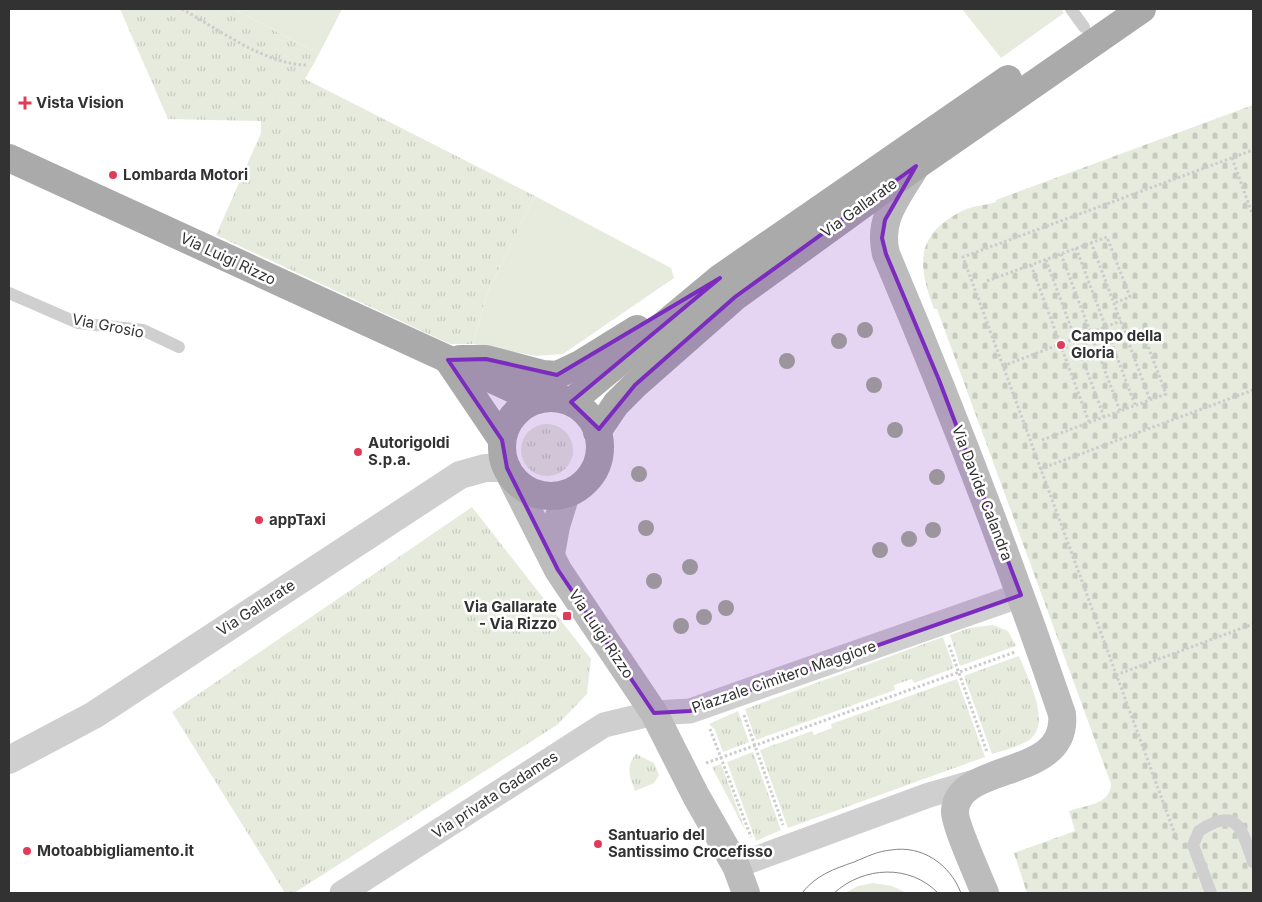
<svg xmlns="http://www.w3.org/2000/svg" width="1262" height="902" font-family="Inter,sans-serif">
<defs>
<pattern id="grass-tufts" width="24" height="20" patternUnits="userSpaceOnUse" patternTransform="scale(1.25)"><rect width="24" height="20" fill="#e7ebde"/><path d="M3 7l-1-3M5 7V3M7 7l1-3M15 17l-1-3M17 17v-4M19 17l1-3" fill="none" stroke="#c7cabf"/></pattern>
<pattern id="cemetery-stones" width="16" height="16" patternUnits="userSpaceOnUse" patternTransform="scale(1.25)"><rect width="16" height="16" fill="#e7ebde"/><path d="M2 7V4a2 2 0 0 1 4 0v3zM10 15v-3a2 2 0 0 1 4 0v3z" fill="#c7cabf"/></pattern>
</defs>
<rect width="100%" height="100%" fill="#fff"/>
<g fill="url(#grass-tufts)">
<path d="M 120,9 L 234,9 L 319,54 L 305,79 L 535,196 L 488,291 L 473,344 L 450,344 L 216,235 L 261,133 L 261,121 L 168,119 Z"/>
<circle cx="547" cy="450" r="26"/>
<path d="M 472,507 L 591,659 L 587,694 L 557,725 L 294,893 L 285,893 L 172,712 Z"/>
<path d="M 993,625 L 1008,631 L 1016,646 L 960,666 L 950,635 L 969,628 Z"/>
<path d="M 943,637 L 954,668 L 914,683 L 912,679 L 894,685 L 895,690 L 756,740 L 745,709 Z"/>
<path d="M 1019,656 C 1027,677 1053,724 1029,740 C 1019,747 1004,750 992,754 L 964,676 Z"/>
<path d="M 957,679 L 985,757 L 788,828 L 760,750 L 812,731 L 814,735 L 832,728 L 831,724 Z"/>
<path d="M 738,711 L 749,742 L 723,752 L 715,730 L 709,724 Z"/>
<path d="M 753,752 L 781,830 L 756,841 L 727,762 Z"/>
<path d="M 636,754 L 654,763 L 659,775 L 654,783 L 635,791 C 630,777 625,767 636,754 Z"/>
<path d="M 721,764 L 746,832 L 712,767 Z"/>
</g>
<path fill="url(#cemetery-stones)" d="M 1253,105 L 1253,893 L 1027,893 L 1014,853 L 1075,831 L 1069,811 C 1086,805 1110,805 1111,784 L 937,309 L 934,309 C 917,264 915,234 964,210 C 975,205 984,206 996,202 L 996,200 Z"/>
<g fill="#e7ebde">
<path d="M 234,9 L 342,9 L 319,54 Z"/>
<path d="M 962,9 L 1061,9 L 1064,13 L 1001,58 Z"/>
<path d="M 535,196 L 671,268 L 674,278 L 563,354 L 536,356 L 473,344 L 488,291 Z"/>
<path d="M 873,883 L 892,886 L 907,893 L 845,893 L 858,886 Z"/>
</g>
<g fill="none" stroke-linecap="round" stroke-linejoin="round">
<g stroke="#ccc" stroke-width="3" stroke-dasharray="2.5 2.5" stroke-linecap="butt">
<path d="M 182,9 C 218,29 266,65 307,65"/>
<path d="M 1232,158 L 1253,216"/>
<path d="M 1091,242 L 1150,400"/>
<path d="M 1076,248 L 1135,405"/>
<path d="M 1061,254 L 1120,411"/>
<path d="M 1046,260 L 1104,417"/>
<path d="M 1031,265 L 1089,422"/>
<path d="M 987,281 L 1107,237 L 1130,297 L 1114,303"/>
<path d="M 1003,366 L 1121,321"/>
<path d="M 1042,440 L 1166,394 L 1143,333 L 1127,339"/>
<path d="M 1040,469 L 1253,390"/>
<path d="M 949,645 L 987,752"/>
<path d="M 1116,675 L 1253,624"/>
<path d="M 744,715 L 783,825"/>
<path d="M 710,729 L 751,837"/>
<path d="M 706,763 L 1015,652"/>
<path d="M 1177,840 L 963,257 L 1253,150"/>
</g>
<g stroke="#cfcfcf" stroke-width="12">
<path d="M 1071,9 L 1084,27"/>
<path d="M 9,293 L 78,323 L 143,330 L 179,347"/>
<path d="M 1211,893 L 1193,845 L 1199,831 C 1238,805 1242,830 1253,862"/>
</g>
<g stroke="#cfcfcf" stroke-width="25">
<path d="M 736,866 L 929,795 L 978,781"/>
<path d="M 342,893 L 604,725 L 654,713 L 690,711 L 1021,595"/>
</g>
<path stroke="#cfcfcf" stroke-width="28" d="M 9,760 L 94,715 L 460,475 L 485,468 L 507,468"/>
<g stroke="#bcbcbc" stroke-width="28">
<path d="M 916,166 C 899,196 877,218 886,254 C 950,405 1009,558 1062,714 C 1069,781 958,761 955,811 C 954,823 979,878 985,893"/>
<path d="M 511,477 L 558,570 L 654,713 L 696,796 L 736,866 L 746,893"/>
<path d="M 551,554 L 556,526 L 566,494"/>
</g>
<g stroke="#aaa" stroke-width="28">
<path d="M 9,158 L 537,400"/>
<path d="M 460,359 L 486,359 L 543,374 L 557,375 L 582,363 L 637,329"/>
<path d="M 448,360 L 502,440"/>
<circle cx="551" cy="447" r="49"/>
<path d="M 571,402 L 720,278 L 1008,79"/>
<path d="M 597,432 L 616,404 L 635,385 L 735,297 L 916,166 L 1142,9"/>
</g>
<g stroke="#878787" stroke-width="1">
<path d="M 802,893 C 816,875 834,869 854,862 C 866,857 878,851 891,850 C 922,845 950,864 961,893"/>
<path d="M 834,893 C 864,866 910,864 938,893"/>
</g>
</g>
<g fill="#a4af95">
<circle cx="865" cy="330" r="8"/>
<circle cx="839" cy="341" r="8"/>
<circle cx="787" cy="361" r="8"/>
<circle cx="874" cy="385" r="8"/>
<circle cx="895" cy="430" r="8"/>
<circle cx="639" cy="474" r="8"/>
<circle cx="937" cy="477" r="8"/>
<circle cx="646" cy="528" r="8"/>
<circle cx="933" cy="530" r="8"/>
<circle cx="909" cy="539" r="8"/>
<circle cx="880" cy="550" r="8"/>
<circle cx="690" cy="567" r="8"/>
<circle cx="654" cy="581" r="8"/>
<circle cx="726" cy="608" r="8"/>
<circle cx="704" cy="617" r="8"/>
<circle cx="681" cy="626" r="8"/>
</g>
<path fill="#7b2cbf" fill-opacity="0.2" stroke="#7b2cbf" stroke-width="4" stroke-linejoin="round" d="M 916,166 L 885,220 L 882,238 L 886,254 L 939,380 L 1021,595 L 690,711 L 654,713 L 558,570 L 507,468 L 502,440 L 448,360 L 486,359 L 557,375 L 720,278 L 571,402 L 599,429 L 635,385 L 735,297 Z"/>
<g fill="#e23b5a" stroke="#fff" stroke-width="2">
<path d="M22.5 95.5h5v5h5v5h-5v5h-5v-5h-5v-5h5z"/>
<circle cx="113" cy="175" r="5"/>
<circle cx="1061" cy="345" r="5"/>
<circle cx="358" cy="452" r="5"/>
<circle cx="259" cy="520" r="5"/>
<rect x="562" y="611" width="10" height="10" rx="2.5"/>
<circle cx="598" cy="844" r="5"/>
<circle cx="27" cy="851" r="5"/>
</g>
<g text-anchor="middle" stroke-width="5" stroke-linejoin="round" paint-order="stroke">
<g font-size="15" font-weight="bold" fill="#323232" stroke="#fff" text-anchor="start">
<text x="36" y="108">Vista Vision</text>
<text x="123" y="180">Lombarda Motori</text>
<text x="1071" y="341">Campo della<tspan x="1071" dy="17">Gloria</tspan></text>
<text x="368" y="448">Autorigoldi<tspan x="368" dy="17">S.p.a.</tspan></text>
<text x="269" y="525">appTaxi</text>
<text x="557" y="612" text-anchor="end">Via Gallarate<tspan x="557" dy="17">- Via Rizzo</tspan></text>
<text x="608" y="840">Santuario del<tspan x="608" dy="17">Santissimo Crocefisso</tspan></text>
<text x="37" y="856">Motoabbigliamento.it</text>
</g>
<g font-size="15" fill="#323232" stroke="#fff">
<text transform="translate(859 208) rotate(-36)" y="5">Via Gallarate</text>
<text transform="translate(228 259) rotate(25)" y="5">Via Luigi Rizzo</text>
<text transform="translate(108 326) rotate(11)" y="5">Via Grosio</text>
<text transform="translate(982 493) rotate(69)" y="5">Via Davide Calandra</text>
<text transform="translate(256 608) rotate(-33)" y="5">Via Gallarate</text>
<text transform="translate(601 634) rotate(56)" y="5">Via Luigi Rizzo</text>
<text transform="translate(784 677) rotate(-19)" y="5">Piazzale Cimitero Maggiore</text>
<text transform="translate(495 795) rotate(-33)" y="5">Via privata Gadames</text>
</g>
</g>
<rect width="1262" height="902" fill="none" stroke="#323232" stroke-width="20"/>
</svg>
